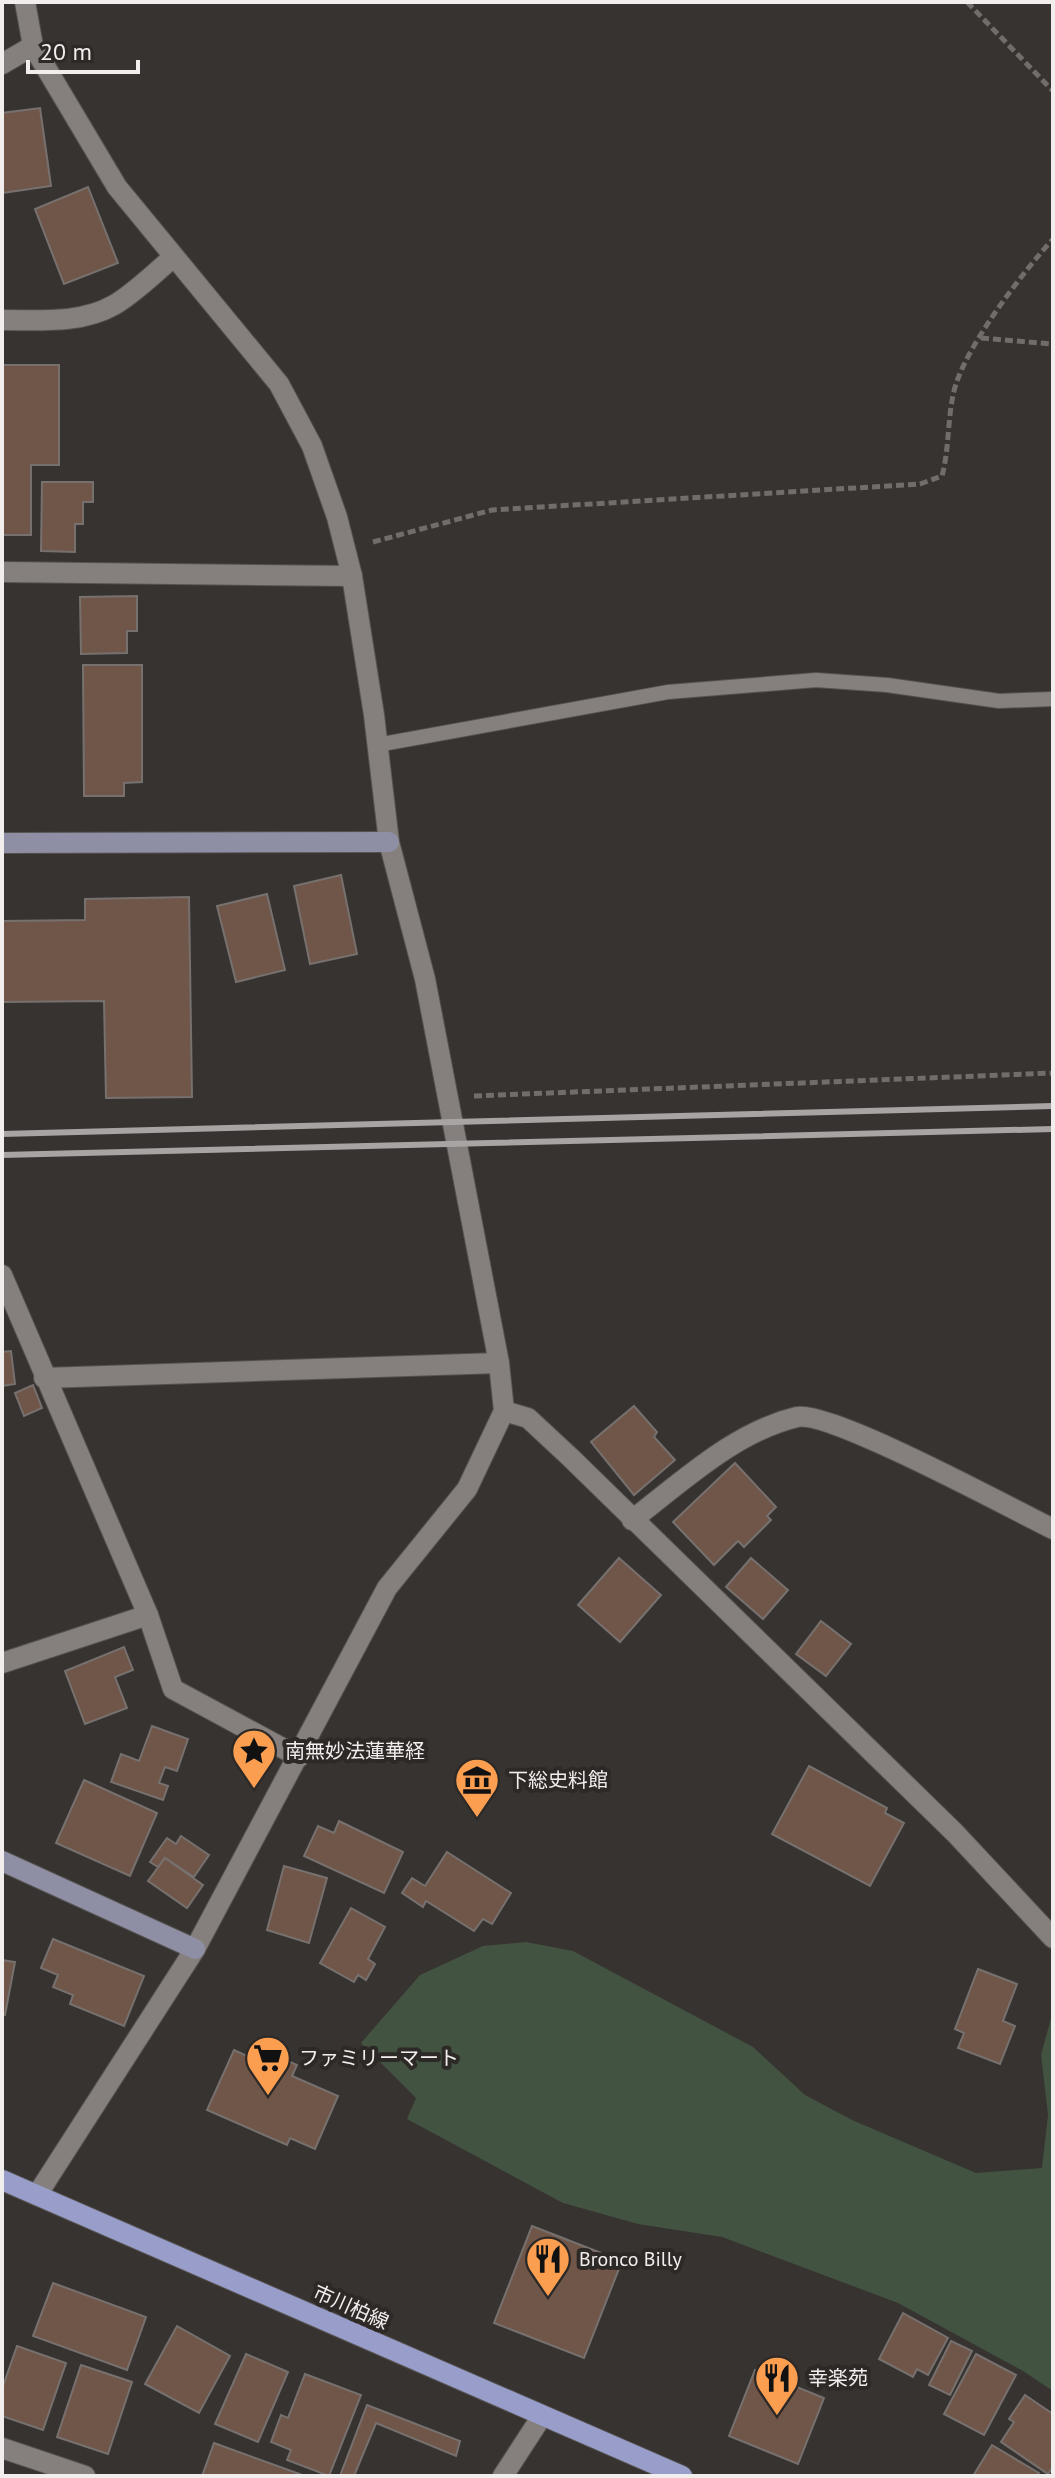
<svg xmlns="http://www.w3.org/2000/svg" width="1055" height="2478" font-family="'PT Sans','Noto Sans JP',sans-serif">
<rect width="100%" height="100%" fill="#373331"/>
<path fill="#425341" d="M 526,1942 L 573,1951 L 753,2047 L 805,2095 L 852,2120 L 976,2173 L 1042,2168 L 1048,2115 L 1041,2055 L 1053,2011 L 1053,2391 L 1023,2371 L 898,2303 L 722,2237 L 638,2224 L 563,2203 L 407,2119 L 416,2098 L 361,2043 L 420,1975 L 483,1946 Z"/>
<g fill="#705648" stroke="#76716f" stroke-width="2">
<path d="M 40,108 L 51,186 L 2,193 L 2,113 Z"/>
<path d="M 88,187 L 118,263 L 64,284 L 35,209 Z"/>
<path d="M 2,365 L 59,365 L 59,465 L 31,465 L 31,535 L 2,535 Z"/>
<path d="M 42,482 L 93,482 L 93,502 L 83,502 L 83,524 L 75,524 L 75,552 L 41,551 Z"/>
<path d="M 137,596 L 137,631 L 127,631 L 127,653 L 81,654 L 80,597 Z"/>
<path d="M 83,665 L 142,665 L 142,782 L 124,783 L 124,796 L 84,796 Z"/>
<path d="M 341,875 L 357,954 L 310,964 L 294,886 Z"/>
<path d="M 267,894 L 285,970 L 236,982 L 217,906 Z"/>
<path d="M 189,897 L 192,1097 L 106,1098 L 104,1001 L 2,1002 L 2,921 L 85,920 L 85,899 Z"/>
<path d="M 11,1351 L 15,1384 L 2,1386 L 2,1352 Z"/>
<path d="M 33,1385 L 42,1408 L 24,1416 L 15,1393 Z"/>
<path d="M 634,1406 L 657,1432 L 654,1437 L 675,1460 L 634,1495 L 591,1442 Z"/>
<path d="M 735,1463 L 776,1507 L 767,1516 L 771,1520 L 744,1547 L 738,1541 L 714,1565 L 673,1522 Z"/>
<path d="M 619,1558 L 661,1595 L 620,1642 L 578,1605 Z"/>
<path d="M 751,1558 L 788,1590 L 763,1619 L 726,1587 Z"/>
<path d="M 821,1621 L 851,1644 L 826,1676 L 796,1654 Z"/>
<path d="M 124,1647 L 133,1670 L 115,1677 L 127,1708 L 85,1724 L 65,1671 Z"/>
<path d="M 152,1726 L 188,1739 L 177,1771 L 165,1767 L 159,1783 L 168,1786 L 163,1800 L 111,1782 L 121,1754 L 139,1761 Z"/>
<path d="M 809,1766 L 887,1808 L 885,1813 L 904,1823 L 870,1886 L 772,1834 Z"/>
<path d="M 84,1780 L 157,1813 L 130,1876 L 56,1843 Z"/>
<path d="M 339,1821 L 403,1852 L 384,1893 L 304,1856 L 318,1826 L 334,1833 Z"/>
<path d="M 181,1836 L 209,1855 L 194,1877 L 165,1858 L 158,1867 L 150,1862 L 167,1838 L 176,1844 Z"/>
<path d="M 447,1852 L 511,1893 L 492,1924 L 483,1919 L 474,1931 L 426,1901 L 423,1907 L 402,1893 L 412,1878 L 425,1886 Z"/>
<path d="M 165,1858 L 203,1885 L 187,1908 L 148,1881 Z"/>
<path d="M 284,1866 L 327,1878 L 309,1943 L 267,1930 Z"/>
<path d="M 351,1908 L 385,1927 L 368,1959 L 375,1964 L 366,1980 L 358,1975 L 354,1982 L 320,1963 Z"/>
<path d="M 53,1939 L 144,1976 L 124,2026 L 70,2004 L 73,1995 L 53,1987 L 58,1975 L 41,1968 Z"/>
<path d="M 2,1960 L 15,1962 L 5,2015 L 2,2014 Z"/>
<path d="M 978,1969 L 1017,1984 L 1003,2021 L 1015,2026 L 1000,2064 L 958,2048 L 964,2033 L 955,2029 Z"/>
<path d="M 234,2050 L 270,2067 L 275,2055 L 297,2065 L 292,2076 L 338,2096 L 315,2149 L 290,2138 L 287,2145 L 207,2110 Z"/>
<path d="M 532,2226 L 622,2261 L 584,2358 L 494,2323 Z"/>
<path d="M 53,2283 L 146,2317 L 127,2370 L 33,2336 Z"/>
<path d="M 903,2313 L 948,2338 L 928,2375 L 917,2369 L 913,2377 L 879,2359 Z"/>
<path d="M 177,2326 L 230,2356 L 199,2413 L 145,2384 Z"/>
<path d="M 951,2341 L 972,2351 L 950,2395 L 929,2385 Z"/>
<path d="M 17,2346 L 66,2363 L 43,2430 L 2,2416 L 2,2389 Z"/>
<path d="M 246,2354 L 288,2372 L 258,2442 L 215,2424 Z"/>
<path d="M 976,2354 L 1016,2375 L 984,2435 L 944,2414 Z"/>
<path d="M 81,2365 L 132,2382 L 108,2454 L 57,2437 Z"/>
<path d="M 755,2370 L 824,2398 L 798,2464 L 729,2436 Z"/>
<path d="M 305,2374 L 361,2395 L 329,2476 L 287,2460 L 291,2450 L 271,2442 L 281,2415 L 288,2418 Z"/>
<path d="M 1025,2395 L 1053,2414 L 1053,2467 L 1048,2474 L 1001,2442 L 1014,2422 L 1009,2419 Z"/>
<path d="M 367,2405 L 460,2441 L 456,2456 L 376,2423 L 354,2476 L 340,2476 Z"/>
<path d="M 214,2443 L 305,2476 L 202,2476 Z"/>
<path d="M 992,2445 L 1039,2473 L 1037,2476 L 973,2476 Z"/>
</g>
<g fill="none" stroke-linecap="round" stroke-linejoin="round">
<g stroke="#555250" stroke-width="16">
<path id="lane" d="M 377,745 L 668,692 L 816,680 L 887,685 L 999,701 L 1053,699"/>
</g>
<g stroke="#555250" stroke-width="22">
<g id="street">
<path d="M 25,2 L 33,46 L 117,187 L 279,384 L 312,446 L 337,517 L 352,576 L 374,715 L 389,842 L 425,979 L 499,1363 L 504,1411 L 467,1489 L 387,1588 L 195,1949 L 37,2195"/>
<path d="M 2,64 L 33,46"/>
<path d="M 2,320 C 39,320 81,324 114,305 C 136,292 155,272 174,257"/>
<path d="M 2,572 L 352,576"/>
<path d="M 2,1275 L 148,1615 L 173,1689 L 299,1757"/>
<path d="M 44,1378 L 499,1363"/>
<path d="M 504,1411 L 528,1418 L 571,1458 L 955,1833 L 1053,1938"/>
<path d="M 632,1520 C 682,1482 734,1432 797,1417 C 830,1410 1012,1509 1053,1529"/>
<path d="M 2,1663 L 148,1615"/>
<path d="M 2,2448 L 85,2476"/>
<path d="M 503,2476 L 542,2416"/>
</g>
</g>
<g stroke="#555250" stroke-width="22">
<g id="secondary">
<path d="M 2,843 L 389,842"/>
<path d="M 2,1861 L 195,1949"/>
</g>
</g>
<g stroke="#555250" stroke-width="22">
<path id="primary" d="M 2,2180 L 682,2476"/>
</g>
<g stroke="#706d6b" stroke-width="5" stroke-dasharray="8 4" stroke-linecap="butt">
<path d="M 967,2 L 1053,91"/>
<path d="M 981,338 L 1053,344"/>
<path d="M 373,542 L 492,510 L 920,484 L 942,476 C 950,446 947,412 956,384 C 970,341 1023,272 1053,239"/>
<path d="M 474,1096 L 1053,1073"/>
</g>
<use href="#lane" stroke="#85807e" stroke-width="14"/>
<use href="#street" stroke="#85807e" stroke-width="20"/>
<use href="#secondary" stroke="#8e8ea4" stroke-width="20"/>
<use href="#primary" stroke="#989dca" stroke-width="20"/>
<g stroke="#a8a4a3" stroke-width="6">
<path d="M 2,1134 L 1053,1106"/>
<path d="M 2,1155 L 1053,1129"/>
</g>
</g>
<defs>
<g id="sight-pin" transform="scale(2.3)"><path d="M0 17L-7.5 6A9.5 9.5 0 1 1 7.5 6Z" fill="#fb9e50" stroke="#2d2927"/><path d="M0-6L1.8-2.2L6-1.7L2.9 1.2L3.7 5.4L0 3.3L-3.7 5.4L-2.9 1.2L-6-1.7L-1.8-2.2Z" fill="#111"/></g>
<g id="museum-pin" transform="scale(2.3)"><path d="M0 17L-7.5 6A9.5 9.5 0 1 1 7.5 6Z" fill="#fb9e50" stroke="#2d2927"/><path d="M0-6L6-3V-2H-6V-3ZM-5-1h2V3h-2ZM-1-1h2V3h-2ZM3-1h2V3H3ZM-6 4H6V6H-6Z" fill="#111"/></g>
<g id="supermarket-pin" transform="scale(2.3)"><path d="M0 17L-7.5 6A9.5 9.5 0 1 1 7.5 6Z" fill="#fb9e50" stroke="#2d2927"/><path d="M-6-5.5h2.5l.6 2H6L4.5 2H-2.5L-4.4-4H-6ZM-1.5 3.2a1.3 1.3 0 1 0 .1 0ZM3 3.2a1.3 1.3 0 1 0 .1 0Z" fill="#111"/></g>
<g id="restaurant-pin" transform="scale(2.3)"><path d="M0 17L-7.5 6A9.5 9.5 0 1 1 7.5 6Z" fill="#fb9e50" stroke="#2d2927"/><path d="M-5-6h1v4h1v-4h1v4h1v-4h1v5L-1.5 .5V6h-2V.5L-5-1ZM5-6V6H3V1.5H1.5Q1.5-4 5-6Z" fill="#111"/></g>
</defs>
<g fill-rule="evenodd">
<use href="#sight-pin" x="254" y="1751"/>
<use href="#museum-pin" x="477" y="1780"/>
<use href="#supermarket-pin" x="268" y="2058"/>
<use href="#restaurant-pin" x="548" y="2259"/>
<use href="#restaurant-pin" x="777" y="2378"/>
</g>
<g text-anchor="middle" stroke-width="8" stroke-linejoin="round" paint-order="stroke">
<g font-size="20" fill="#f1eeed" stroke="#2d2927" text-anchor="start">
<text x="285" y="1758">南無妙法蓮華経</text>
<text x="508" y="1787">下総史料館</text>
<text x="299" y="2065">ファミリーマート</text>
<text x="579" y="2266">Bronco Billy</text>
<text x="808" y="2385">幸楽苑</text>
</g>
<g font-size="20" fill="#f1eeed" stroke="#2d2927">
<text transform="translate(351 2307) rotate(24)" y="7">市川柏線</text>
</g>
</g>
<rect width="1055" height="2478" fill="none" stroke="#f1eeed" stroke-width="8"/>
<path d="M28 60v12h110v-12" fill="none" stroke="#f1eeed" stroke-width="4"/>
<text x="40" y="60" font-size="24" fill="#f1eeed" stroke="#2d2927" stroke-width="6" paint-order="stroke">20 m</text>
</svg>
